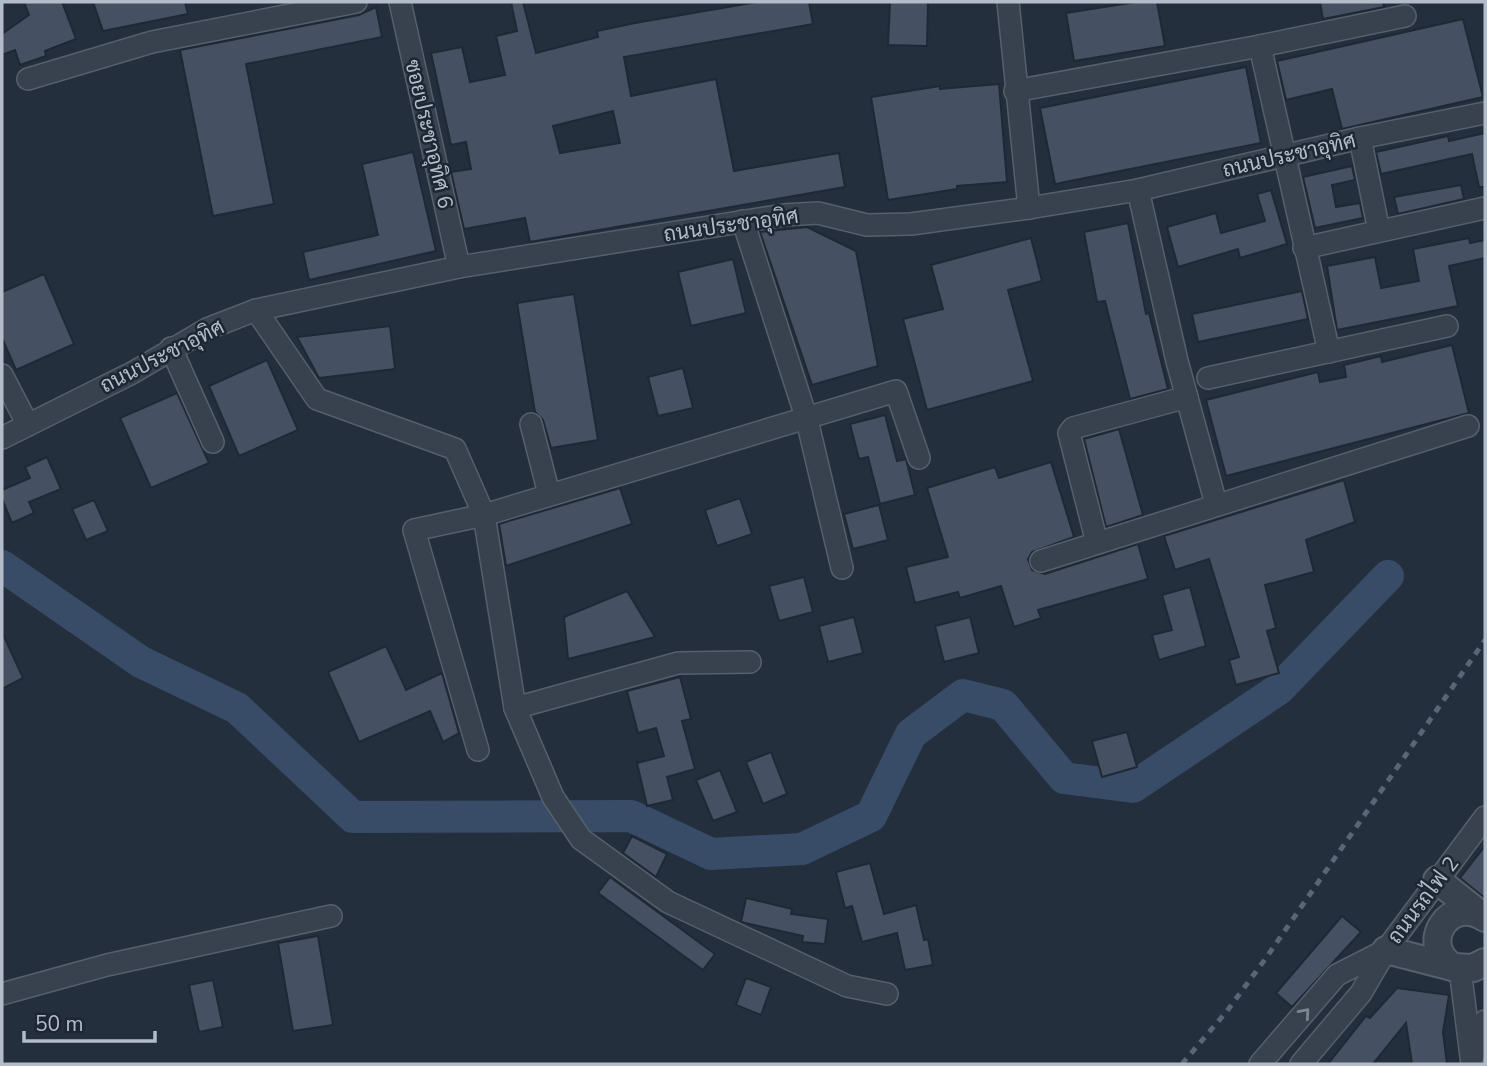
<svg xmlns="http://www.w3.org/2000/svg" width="1487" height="1066" font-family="'Nunito Sans',Sarabun,sans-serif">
<rect width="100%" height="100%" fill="#242f3e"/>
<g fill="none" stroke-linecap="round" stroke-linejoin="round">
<path stroke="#394c67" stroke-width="32" d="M 2,566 L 141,662 L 237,708 L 353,817 L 631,816 L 711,854 L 802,849 L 871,816 L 911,734 L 963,695 L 1003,705 L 1064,778 L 1133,787 L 1279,689 L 1388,576"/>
</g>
<g fill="#455162" stroke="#1f2835" stroke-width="2" fill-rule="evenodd">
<path d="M 24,2 L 62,2 L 76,39 L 45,51 L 46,56 L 20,65 L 15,50 L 2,55 L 2,34 L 29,15 Z"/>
<path d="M 93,2 L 185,2 L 188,14 L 103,31 Z"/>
<path d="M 511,2 L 523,2 L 536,53 L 598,37 L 597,31 L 635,23 L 757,2 L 809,2 L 813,24 L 624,57 L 631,96 L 716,79 L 734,171 L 839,153 L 845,187 L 530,242 L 525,218 L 464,229 L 451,172 L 471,169 L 466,142 L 451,145 L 431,53 L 462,47 L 470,82 L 505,75 L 496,36 L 517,31 ZM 613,111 L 620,143 L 560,153 L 553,126 Z"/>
<path d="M 890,2 L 928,2 L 927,46 L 888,45 Z"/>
<path d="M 1136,2 L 1157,2 L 1165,46 L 1074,61 L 1066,13 Z"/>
<path d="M 1320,2 L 1383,2 L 1384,7 L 1323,19 Z"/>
<path d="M 376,7 L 382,37 L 246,64 L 274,204 L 213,216 L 180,50 L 359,15 Z"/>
<path d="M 1463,19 L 1483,97 L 1342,129 L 1332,89 L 1286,100 L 1277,61 Z"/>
<path d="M 1246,67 L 1261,143 L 1055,184 L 1040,108 Z"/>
<path d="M 999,84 L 1007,182 L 957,186 L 957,189 L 888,200 L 871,97 L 940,86 L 940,89 Z"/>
<path d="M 1485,133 L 1485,187 L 1479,187 L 1472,154 L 1381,174 L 1376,152 L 1448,136 L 1449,141 Z"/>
<path d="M 413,152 L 436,251 L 309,280 L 303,252 L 378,235 L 362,164 Z"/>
<path d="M 1352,166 L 1355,180 L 1332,185 L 1336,207 L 1360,203 L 1363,218 L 1315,228 L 1303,177 Z"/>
<path d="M 1461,185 L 1464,199 L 1398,214 L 1394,197 Z"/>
<path d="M 1271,190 L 1287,244 L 1240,258 L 1238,249 L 1178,267 L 1167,227 L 1216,213 L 1221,233 L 1265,221 L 1257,194 Z"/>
<path d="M 1128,223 L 1146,314 L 1149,313 L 1168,389 L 1130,399 L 1105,301 L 1097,302 L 1084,232 Z"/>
<path d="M 807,227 L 856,251 L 878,366 L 812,385 L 760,232 Z"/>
<path d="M 1031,238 L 1042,281 L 1008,290 L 1033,381 L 927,410 L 903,319 L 943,309 L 931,265 Z"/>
<path d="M 1469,238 L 1470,243 L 1485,240 L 1485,258 L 1449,266 L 1458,306 L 1337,330 L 1327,266 L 1375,257 L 1381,288 L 1419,281 L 1413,249 Z"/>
<path d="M 733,259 L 746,313 L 691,326 L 678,272 Z"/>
<path d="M 44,274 L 74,344 L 16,370 L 2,338 L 2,292 Z"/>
<path d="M 1302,291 L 1308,319 L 1198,342 L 1192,314 Z"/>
<path d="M 574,294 L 598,440 L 551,448 L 543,420 L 535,412 L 517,303 Z"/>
<path d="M 390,326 L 395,369 L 319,378 L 297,337 Z"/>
<path d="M 1452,345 L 1469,413 L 1226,476 L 1206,400 L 1318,372 L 1320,382 L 1346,377 L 1344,365 L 1381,356 L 1382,362 Z"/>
<path d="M 267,360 L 298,430 L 239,456 L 209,386 Z"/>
<path d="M 683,368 L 693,408 L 658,416 L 648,377 Z"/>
<path d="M 177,393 L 209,463 L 151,488 L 120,418 Z"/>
<path d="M 885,415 L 897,461 L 906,459 L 915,495 L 880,504 L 868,457 L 859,459 L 850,424 Z"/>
<path d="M 1119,429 L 1143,515 L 1106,527 L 1084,439 Z"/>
<path d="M 47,457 L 61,489 L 29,502 L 34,513 L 12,523 L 2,499 L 2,490 L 30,478 L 25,467 Z"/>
<path d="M 1051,462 L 1074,537 L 1032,552 L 1028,559 L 1032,570 L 1045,574 L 1138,544 L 1148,579 L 1038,610 L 1041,618 L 1014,627 L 1001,586 L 960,598 L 958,592 L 915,603 L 906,567 L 948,557 L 927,488 L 995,467 L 999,478 Z"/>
<path d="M 1344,480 L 1355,522 L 1306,540 L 1314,572 L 1265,585 L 1276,628 L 1267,631 L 1279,673 L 1236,685 L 1229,660 L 1239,657 L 1209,559 L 1175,570 L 1164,536 Z"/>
<path d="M 620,488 L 632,524 L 506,566 L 499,524 Z"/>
<path d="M 740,498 L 752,534 L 717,546 L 705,510 Z"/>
<path d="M 94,500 L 108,531 L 86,540 L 72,509 Z"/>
<path d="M 879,505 L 888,540 L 853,549 L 844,514 Z"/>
<path d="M 804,577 L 813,612 L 779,621 L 769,586 Z"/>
<path d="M 1190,587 L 1206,646 L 1159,660 L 1152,635 L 1172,630 L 1162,595 Z"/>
<path d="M 627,591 L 655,637 L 568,659 L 564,617 Z"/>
<path d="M 854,617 L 863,653 L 828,662 L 819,626 Z"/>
<path d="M 970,617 L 979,653 L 944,662 L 935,626 Z"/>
<path d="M 2,632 L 23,678 L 2,689 Z"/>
<path d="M 386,646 L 406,690 L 442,673 L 459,733 L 443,742 L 430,711 L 359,742 L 328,672 Z"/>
<path d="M 680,677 L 691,719 L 682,721 L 695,769 L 667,777 L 673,800 L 647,806 L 637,763 L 664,756 L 656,728 L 638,733 L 627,691 Z"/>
<path d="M 1127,732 L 1137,767 L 1102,777 L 1092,741 Z"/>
<path d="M 771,752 L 787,794 L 763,804 L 746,762 Z"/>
<path d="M 720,770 L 737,812 L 713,821 L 696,780 Z"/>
<path d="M 632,836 L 667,854 L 656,877 L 623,853 Z"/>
<path d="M 1485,846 L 1485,898 L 1460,878 Z"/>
<path d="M 870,863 L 884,914 L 916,905 L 924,940 L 928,939 L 933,965 L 905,970 L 897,933 L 862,942 L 852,906 L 845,908 L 836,872 Z"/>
<path d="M 610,877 L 715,954 L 703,970 L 598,893 Z"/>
<path d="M 746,898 L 792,909 L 791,914 L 828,919 L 825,944 L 802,942 L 803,936 L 741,922 Z"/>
<path d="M 1342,916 L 1361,932 L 1292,1007 L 1276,993 Z"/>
<path d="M 318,936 L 333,1025 L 293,1031 L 278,943 Z"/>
<path d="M 746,978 L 771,987 L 761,1015 L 736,1005 Z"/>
<path d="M 213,980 L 223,1027 L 199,1032 L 189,985 Z"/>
<path d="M 1397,988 L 1449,995 L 1443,1032 L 1447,1064 L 1412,1064 L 1406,1023 L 1373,1064 L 1328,1064 L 1366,1016 L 1370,1018 Z"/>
</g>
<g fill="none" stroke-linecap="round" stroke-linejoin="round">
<g stroke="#565f6c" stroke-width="24">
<g id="minor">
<path d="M 400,2 L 459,267"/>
<path d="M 1008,2 L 1029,208"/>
<path d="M 1260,46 L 1329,352"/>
<path d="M 28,79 L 152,42 L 356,2"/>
<path d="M 1015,91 L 1260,46 L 1405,16"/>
<path d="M 1360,138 L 1379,231"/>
<path d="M 1138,190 L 1177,361 L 1216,504"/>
<path d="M 743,221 L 807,420 L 842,568"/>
<path d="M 1304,248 L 1485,208"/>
<path d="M 256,310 L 317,399 L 455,449 L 484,515 L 515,708 L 553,797 L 581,839 L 668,902 L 847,986 L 887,994"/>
<path d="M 171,348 L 213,442"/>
<path d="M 2,375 L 28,425"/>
<path d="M 1208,378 L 1447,326"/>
<path d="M 531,424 L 549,494"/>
<path d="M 2,438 L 132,373 L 207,329 L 256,310 L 459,267 L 784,215 L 818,213 L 867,225 L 911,224 L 1029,208 L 1138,190 L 1360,138 L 1485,113"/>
<path d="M 1097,543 L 1069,433 L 1073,428 L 1187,397"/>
<path d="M 1041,561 L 1468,426"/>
<path d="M 515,708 L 678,663 L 750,662"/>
<path d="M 478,750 L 414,530 L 484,515 L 896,391 L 919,458"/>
<path d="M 1460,969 L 1472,1064"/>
<path d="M 2,994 L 107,965 L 331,916"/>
<path d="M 1473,1056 L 1485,1021"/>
<path d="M 1260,1064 L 1337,975 L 1386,950"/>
<path d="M 1301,1064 L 1361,993 L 1386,950 L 1485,817"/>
</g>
</g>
<g stroke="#565f6c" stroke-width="30">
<g id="tertiary">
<path d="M 1437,880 L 1481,915"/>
<path d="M 1485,918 C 1450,894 1417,944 1453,967 L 1473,968 L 1485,962"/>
<path d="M 1386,950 L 1456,968"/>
</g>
</g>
<use href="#minor" stroke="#38414e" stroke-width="21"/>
<use href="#tertiary" stroke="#38414e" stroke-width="26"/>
<path stroke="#5a6575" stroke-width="5" stroke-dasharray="7 7" stroke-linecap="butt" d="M 1182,1064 L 1227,1011 L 1266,958 L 1485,640"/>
</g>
<defs><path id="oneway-chevron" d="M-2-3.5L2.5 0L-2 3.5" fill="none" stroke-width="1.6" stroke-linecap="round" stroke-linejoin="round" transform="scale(1.75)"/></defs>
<use stroke="#7c8592" href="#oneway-chevron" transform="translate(1305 1013) rotate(-49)"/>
<g text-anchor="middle" stroke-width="5" stroke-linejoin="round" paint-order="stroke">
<g font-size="21" fill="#b4bcc9" stroke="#1d2633">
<text transform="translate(429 134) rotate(77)" y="7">ซอยประชาอุทิศ 6</text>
<text transform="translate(1289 155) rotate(-13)" y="7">ถนนประชาอุทิศ</text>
<text transform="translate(731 225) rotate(-8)" y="7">ถนนประชาอุทิศ</text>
<text transform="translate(162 356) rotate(-27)" y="7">ถนนประชาอุทิศ</text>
<text transform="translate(1423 900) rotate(-53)" y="7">ถนนรถไฟ 2</text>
</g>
</g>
<rect width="1487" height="1066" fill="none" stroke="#b4bcc9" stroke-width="7"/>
<path d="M24 1031v10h131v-10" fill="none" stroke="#b4bcc9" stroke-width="3.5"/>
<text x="35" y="1031" font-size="21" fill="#b4bcc9" stroke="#1d2633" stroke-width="5" paint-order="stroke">50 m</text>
</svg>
